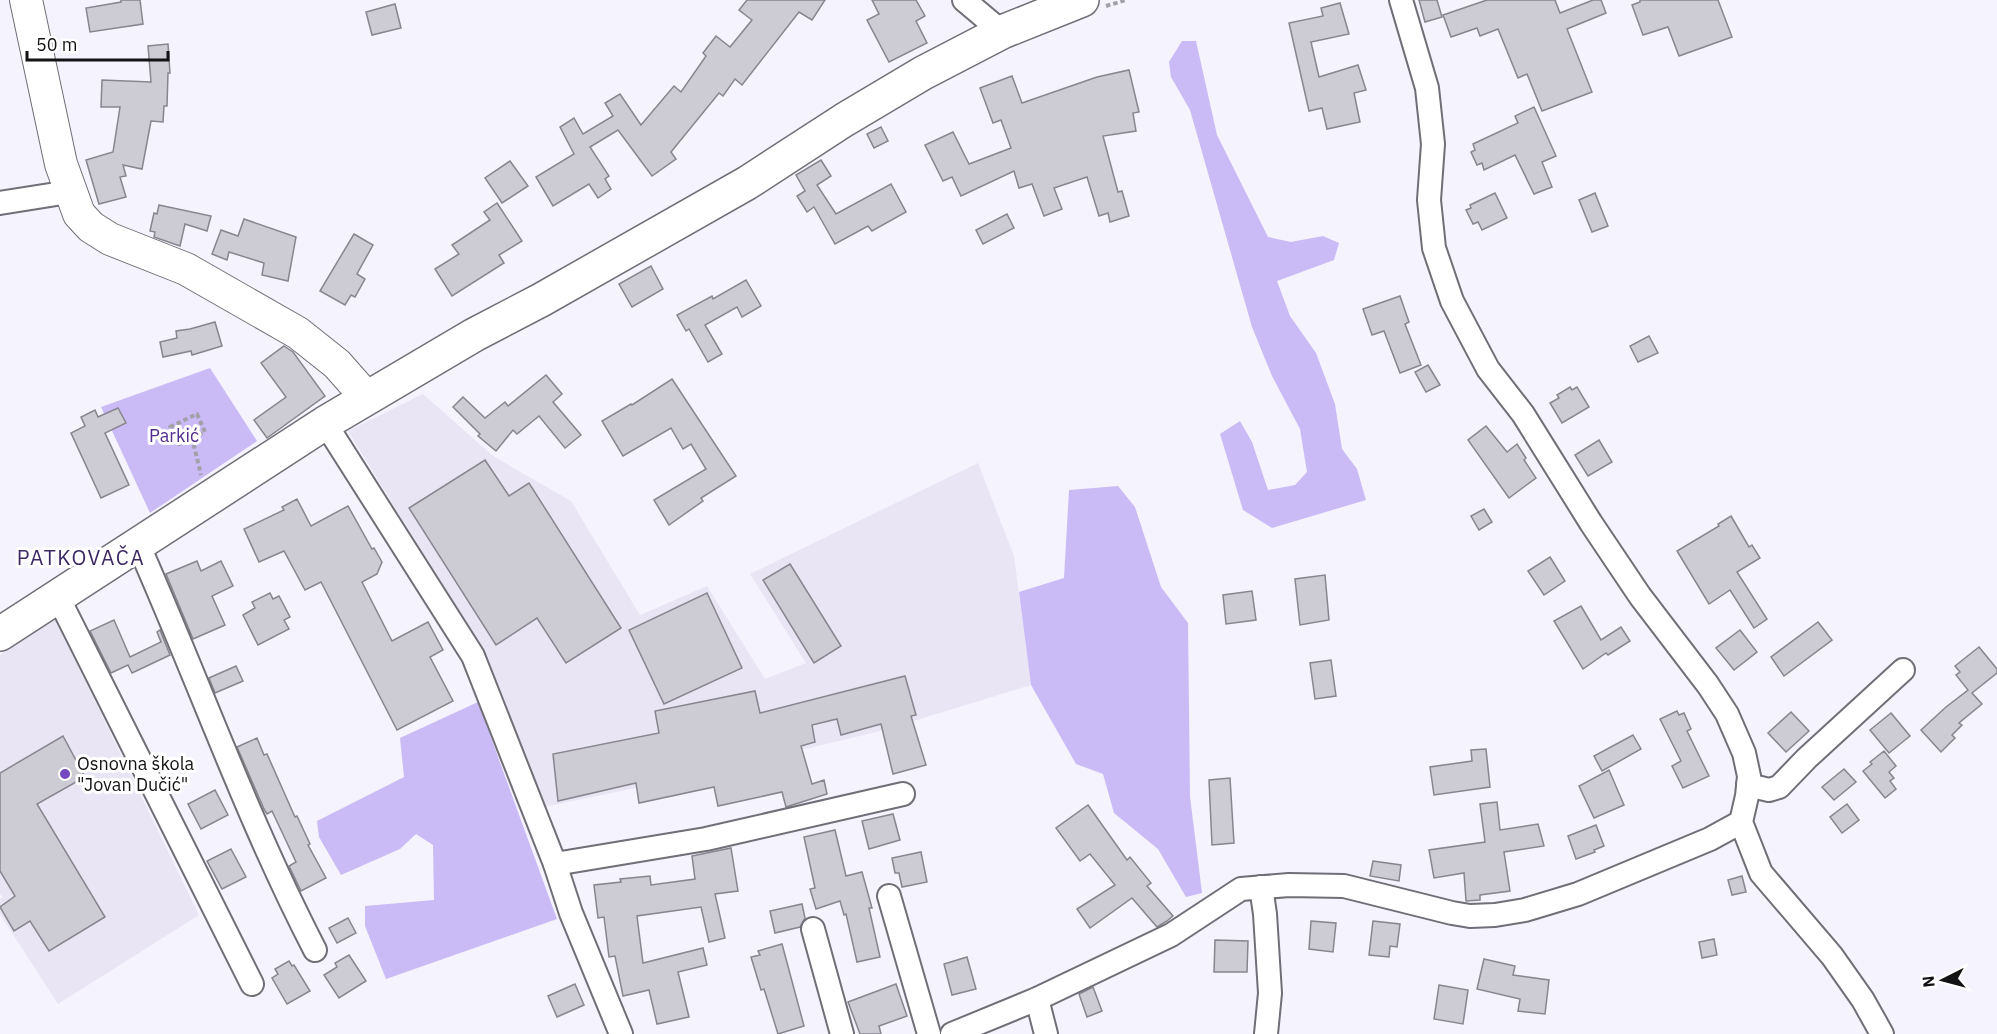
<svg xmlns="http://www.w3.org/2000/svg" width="1997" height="1034" font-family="'IBM Plex Sans',sans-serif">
<rect width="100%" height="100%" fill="#f5f3fd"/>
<g fill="#e9e5f5">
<path d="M 423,394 L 493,456 L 571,501 L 640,615 L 707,586 L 765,679 L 806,663 L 750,574 L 978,463 L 1014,556 L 1031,685 L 884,730 L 702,774 L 544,807 L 474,636 L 348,431 Z"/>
<path d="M 55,619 L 199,915 L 58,1004 L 0,914 L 0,899 L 3,897 L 0,894 L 0,655 Z"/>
</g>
<g fill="#cabbf6">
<path d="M 1182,41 L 1196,41 L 1217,135 L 1268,237 L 1291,242 L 1323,236 L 1339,243 L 1334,260 L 1277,281 L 1290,316 L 1316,353 L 1335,404 L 1342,449 L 1357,469 L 1366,500 L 1272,528 L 1243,510 L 1220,434 L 1240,421 L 1252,442 L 1268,490 L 1295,485 L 1307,472 L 1300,429 L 1272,376 L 1252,327 L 1190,110 L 1171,77 L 1169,62 Z"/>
<path d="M 210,368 L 257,441 L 150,513 L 101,407 Z"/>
<path d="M 1118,486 L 1135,507 L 1161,587 L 1188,623 L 1190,797 L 1202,893 L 1186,897 L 1158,849 L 1114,813 L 1103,774 L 1076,764 L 1031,685 L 1019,592 L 1064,578 L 1069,490 Z"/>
<path d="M 478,702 L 557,919 L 386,979 L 365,926 L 365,906 L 434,900 L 433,845 L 416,834 L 400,849 L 341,875 L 319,837 L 317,821 L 404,777 L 400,738 Z"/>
</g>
<g fill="#cdcbd4" stroke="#87858e" stroke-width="1.5">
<path d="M 121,0 L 140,0 L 143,24 L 90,32 L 86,8 L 121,2 Z"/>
<path d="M 747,0 L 825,0 L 812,20 L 799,12 L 742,85 L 735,79 L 723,96 L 719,93 L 671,152 L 676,159 L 652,176 L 618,130 L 590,147 L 609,176 L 605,179 L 611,189 L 598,198 L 589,184 L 553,206 L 536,177 L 574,154 L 560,127 L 574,118 L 583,134 L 613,116 L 605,103 L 620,94 L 641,125 L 674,86 L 681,92 L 706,56 L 703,53 L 716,36 L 730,47 L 752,20 L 739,10 Z"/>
<path d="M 872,0 L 916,0 L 925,16 L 916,21 L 927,43 L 889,62 L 867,20 L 879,14 Z"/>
<path d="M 1419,0 L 1437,0 L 1442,17 L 1425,22 Z"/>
<path d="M 1487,0 L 1555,0 L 1560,13 L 1593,0 L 1601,0 L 1606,13 L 1567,29 L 1592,92 L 1542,111 L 1527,74 L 1518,78 L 1498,29 L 1480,36 L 1477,28 L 1451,37 L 1443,15 Z"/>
<path d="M 1640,0 L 1718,0 L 1732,37 L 1679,56 L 1668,27 L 1643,35 L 1632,5 L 1640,2 Z"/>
<path d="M 1340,3 L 1349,34 L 1311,42 L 1319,77 L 1358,65 L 1366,90 L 1354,93 L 1360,122 L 1327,129 L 1322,108 L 1309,111 L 1289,23 L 1323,16 L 1321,8 Z"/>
<path d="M 395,4 L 401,28 L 372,35 L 366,12 Z"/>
<path d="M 168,44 L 170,73 L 168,73 L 167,106 L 164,106 L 163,122 L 151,121 L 142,169 L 123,165 L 126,176 L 120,177 L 126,197 L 99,204 L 86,160 L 113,152 L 120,107 L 101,107 L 102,80 L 151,82 L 148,46 Z"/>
<path d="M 1129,70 L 1139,112 L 1133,113 L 1136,131 L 1103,136 L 1118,192 L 1122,191 L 1129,216 L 1110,222 L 1108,213 L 1099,216 L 1087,177 L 1054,188 L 1062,209 L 1044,216 L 1032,184 L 1019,188 L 1014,171 L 961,196 L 952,177 L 943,181 L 925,145 L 953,132 L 969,164 L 1011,148 L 1001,120 L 993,123 L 980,88 L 1012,76 L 1022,103 L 1097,77 Z"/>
<path d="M 1534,107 L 1556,156 L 1542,162 L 1552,187 L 1534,194 L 1515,155 L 1484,170 L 1482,163 L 1477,165 L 1471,152 L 1475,150 L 1473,144 L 1518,123 L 1515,116 Z"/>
<path d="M 881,127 L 888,141 L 874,148 L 867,134 Z"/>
<path d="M 821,160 L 831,176 L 817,185 L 836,214 L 891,184 L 906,212 L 872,231 L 868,226 L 835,244 L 814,207 L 807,212 L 797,196 L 805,191 L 796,175 Z"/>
<path d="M 510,161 L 528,186 L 502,203 L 485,178 Z"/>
<path d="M 1495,193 L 1507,218 L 1482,230 L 1478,222 L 1473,224 L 1466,210 L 1471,208 L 1470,205 Z"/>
<path d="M 1595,193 L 1608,226 L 1592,232 L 1579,200 Z"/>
<path d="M 497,203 L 522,241 L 499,255 L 504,263 L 452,296 L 435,269 L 459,254 L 452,245 L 490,220 L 484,212 Z"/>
<path d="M 159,205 L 211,216 L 207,231 L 185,224 L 180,246 L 154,237 L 155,232 L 150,231 L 154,213 L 157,214 Z"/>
<path d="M 1007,214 L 1014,228 L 983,244 L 976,230 Z"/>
<path d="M 244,219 L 296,237 L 288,281 L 262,275 L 264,263 L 229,252 L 227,260 L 212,254 L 221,230 L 238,236 Z"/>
<path d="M 354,234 L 373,245 L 357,274 L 365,279 L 355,297 L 351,295 L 345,305 L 320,291 Z"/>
<path d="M 651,266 L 663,289 L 632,307 L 619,284 Z"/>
<path d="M 746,280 L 761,306 L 742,317 L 737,307 L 705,325 L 722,354 L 708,362 L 689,329 L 686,331 L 677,315 L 712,296 L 713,299 Z"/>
<path d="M 1400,296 L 1409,322 L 1405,324 L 1421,365 L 1400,373 L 1384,331 L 1372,335 L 1363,309 Z"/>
<path d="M 215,322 L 222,346 L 192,355 L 191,351 L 163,357 L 160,342 L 177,338 L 176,331 L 190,329 Z"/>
<path d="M 1649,336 L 1658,353 L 1638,362 L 1630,346 Z"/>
<path d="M 284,346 L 293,352 L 325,396 L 267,438 L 254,420 L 286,397 L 261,363 Z"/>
<path d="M 1428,365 L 1440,385 L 1426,392 L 1415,372 Z"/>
<path d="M 546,375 L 562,394 L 553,402 L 581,435 L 565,448 L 539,416 L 517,434 L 513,430 L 496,451 L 478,436 L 480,434 L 453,407 L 463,397 L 485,418 L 505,402 L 508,406 Z"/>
<path d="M 672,379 L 736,476 L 701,498 L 703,501 L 669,525 L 654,500 L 706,469 L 691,444 L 683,449 L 671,428 L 623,456 L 602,421 L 631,404 L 632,405 Z"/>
<path d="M 1570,387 L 1572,390 L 1577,387 L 1589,407 L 1562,423 L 1550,403 L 1559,398 L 1557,395 Z"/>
<path d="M 118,408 L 126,423 L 105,433 L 129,485 L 101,498 L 71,433 L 85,426 L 81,417 L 95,410 L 98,417 Z"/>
<path d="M 1486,426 L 1507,452 L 1517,444 L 1526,458 L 1524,460 L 1536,478 L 1509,498 L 1468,440 Z"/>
<path d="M 1599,440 L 1612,462 L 1588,476 L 1575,455 Z"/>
<path d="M 485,460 L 509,496 L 529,483 L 621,628 L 566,663 L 537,618 L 496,645 L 409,508 Z"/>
<path d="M 297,499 L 311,526 L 348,506 L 372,549 L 374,548 L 382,562 L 377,574 L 362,582 L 392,641 L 428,622 L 443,650 L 430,657 L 453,701 L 397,730 L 321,582 L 305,590 L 284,551 L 259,562 L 244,529 L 284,510 L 282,507 Z"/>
<path d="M 1484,509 L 1492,522 L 1479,530 L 1471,516 Z"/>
<path d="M 1731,516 L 1749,547 L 1752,545 L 1760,558 L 1737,572 L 1767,619 L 1754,628 L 1730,590 L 1709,604 L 1677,551 L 1719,526 L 1718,524 Z"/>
<path d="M 1550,557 L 1565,581 L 1544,595 L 1528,571 Z"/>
<path d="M 197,561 L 201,571 L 221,561 L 233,586 L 212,596 L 225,625 L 193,639 L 166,574 Z"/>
<path d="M 790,564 L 841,646 L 814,663 L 763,580 Z"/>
<path d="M 1325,575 L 1329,620 L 1300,625 L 1295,579 Z"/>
<path d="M 1252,591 L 1256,620 L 1226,624 L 1223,595 Z"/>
<path d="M 270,593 L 273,599 L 279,596 L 290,617 L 284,620 L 289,629 L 258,645 L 243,615 L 255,608 L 252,602 Z"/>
<path d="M 707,593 L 742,668 L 664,704 L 629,630 Z"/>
<path d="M 1581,606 L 1601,640 L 1621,627 L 1630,641 L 1608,655 L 1606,653 L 1583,669 L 1554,621 Z"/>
<path d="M 114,620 L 130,657 L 161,642 L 157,632 L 160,630 L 170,655 L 132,673 L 128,665 L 111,673 L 90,631 Z"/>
<path d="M 1818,622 L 1832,640 L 1784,676 L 1771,657 Z"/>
<path d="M 1740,630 L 1757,652 L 1734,670 L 1716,648 Z"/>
<path d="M 1979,647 L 1997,669 L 1997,673 L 1972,693 L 1982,704 L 1959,723 L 1962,725 L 1952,735 L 1955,738 L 1941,752 L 1921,730 L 1946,707 L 1968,690 L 1956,675 L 1960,672 L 1955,666 Z"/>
<path d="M 1331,660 L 1336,696 L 1315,699 L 1310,663 Z"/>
<path d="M 236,666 L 243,681 L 215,693 L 209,678 Z"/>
<path d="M 905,676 L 916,715 L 911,716 L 926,765 L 893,774 L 881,724 L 841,735 L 837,719 L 812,725 L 815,742 L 801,746 L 812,784 L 824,780 L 827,794 L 786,807 L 782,792 L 718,806 L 714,787 L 639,803 L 636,783 L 558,801 L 553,754 L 659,733 L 655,711 L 755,691 L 760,713 Z"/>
<path d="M 1677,711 L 1679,715 L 1684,713 L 1691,729 L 1687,731 L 1709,776 L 1683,788 L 1672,766 L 1681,761 L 1660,719 Z"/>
<path d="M 1791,712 L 1809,731 L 1786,752 L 1768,733 Z"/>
<path d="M 1891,713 L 1910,736 L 1889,753 L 1870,730 Z"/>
<path d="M 1633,735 L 1641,749 L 1602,771 L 1594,756 Z"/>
<path d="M 63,736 L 85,777 L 37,804 L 105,917 L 49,951 L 30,921 L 14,931 L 0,907 L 15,896 L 0,871 L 0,773 Z"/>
<path d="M 257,738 L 264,755 L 267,754 L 295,817 L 297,816 L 310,844 L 308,845 L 326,878 L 301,891 L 289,866 L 296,862 L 272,811 L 267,814 L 264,809 L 237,747 Z"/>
<path d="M 1486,749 L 1490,787 L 1434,795 L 1430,767 L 1472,761 L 1471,750 Z"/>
<path d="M 1884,751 L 1896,766 L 1889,772 L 1894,778 L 1890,781 L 1896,789 L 1885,798 L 1863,771 L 1872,764 L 1870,762 Z"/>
<path d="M 1844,769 L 1856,782 L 1834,800 L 1822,787 Z"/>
<path d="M 1609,770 L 1624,805 L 1594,818 L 1579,786 Z"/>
<path d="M 1230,778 L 1234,843 L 1212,845 L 1209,780 Z"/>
<path d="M 215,790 L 228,815 L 201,829 L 188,804 Z"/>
<path d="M 1497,802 L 1500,830 L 1538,824 L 1544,846 L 1504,852 L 1510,891 L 1480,895 L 1480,900 L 1466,901 L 1464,873 L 1434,878 L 1429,850 L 1485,842 L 1480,804 Z"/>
<path d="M 1847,804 L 1859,820 L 1842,833 L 1830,817 Z"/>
<path d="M 1088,805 L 1127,860 L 1130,857 L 1151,883 L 1147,886 L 1173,916 L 1167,921 L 1157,927 L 1132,898 L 1090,928 L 1077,909 L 1115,885 L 1090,854 L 1080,861 L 1056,828 Z"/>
<path d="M 893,814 L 900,840 L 869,849 L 862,821 Z"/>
<path d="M 1596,825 L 1604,846 L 1594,850 L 1595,852 L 1576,859 L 1568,836 Z"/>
<path d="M 835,830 L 846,876 L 862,872 L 872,908 L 869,908 L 880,957 L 857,962 L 846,914 L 844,915 L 840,901 L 816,909 L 810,889 L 815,888 L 804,837 Z"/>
<path d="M 731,848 L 738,891 L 715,894 L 725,938 L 709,942 L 701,907 L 637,916 L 643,963 L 703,948 L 707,965 L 678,972 L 689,1017 L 657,1024 L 649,990 L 623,996 L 615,956 L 609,957 L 604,917 L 598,918 L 594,885 L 621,882 L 620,879 L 650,876 L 651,885 L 695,879 L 692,856 Z"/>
<path d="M 231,849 L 246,877 L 222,889 L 207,861 Z"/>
<path d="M 921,852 L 927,882 L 902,887 L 899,873 L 895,873 L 892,858 Z"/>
<path d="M 1373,861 L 1401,865 L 1399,881 L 1370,876 Z"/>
<path d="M 1742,876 L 1746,892 L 1732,895 L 1728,880 Z"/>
<path d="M 802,904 L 805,918 L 800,927 L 775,933 L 770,911 Z"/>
<path d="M 348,918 L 356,933 L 337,943 L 329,928 Z"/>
<path d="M 1311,921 L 1336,923 L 1333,952 L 1309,949 Z"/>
<path d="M 1373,921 L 1400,924 L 1397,947 L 1390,946 L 1389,957 L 1369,955 Z"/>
<path d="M 1714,939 L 1717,955 L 1702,958 L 1699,942 Z"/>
<path d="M 1215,940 L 1248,941 L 1247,972 L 1214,972 Z"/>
<path d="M 782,944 L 804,1026 L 778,1034 L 764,989 L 761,990 L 751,957 L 760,955 L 758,951 Z"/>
<path d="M 349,955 L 366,981 L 339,998 L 324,975 L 337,967 L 335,963 Z"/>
<path d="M 967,957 L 976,989 L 952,995 L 944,964 Z"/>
<path d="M 1484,959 L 1515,966 L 1513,975 L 1549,980 L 1545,1014 L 1518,1011 L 1520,999 L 1477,989 Z"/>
<path d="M 289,961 L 292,966 L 294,965 L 310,991 L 287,1004 L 272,978 L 278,974 L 275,969 Z"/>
<path d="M 575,984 L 584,1005 L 557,1017 L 548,996 Z"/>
<path d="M 896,984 L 907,1016 L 879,1026 L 881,1034 L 860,1034 L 848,1002 Z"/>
<path d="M 1439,985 L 1468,990 L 1463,1024 L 1434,1019 Z"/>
<path d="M 1093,987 L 1102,1011 L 1087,1017 L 1079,994 Z"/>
</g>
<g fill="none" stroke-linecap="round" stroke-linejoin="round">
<g stroke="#706e76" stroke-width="26">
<g id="street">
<path d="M 964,0 L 1002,32"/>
<path d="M 1401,0 L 1427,88 L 1433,144 L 1429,200 L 1434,248 L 1452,301 L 1488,369 L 1523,414 L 1591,523 L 1640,596 L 1708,685 L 1727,714 L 1744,753 L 1749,776 L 1747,796 L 1741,822 L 1761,873 L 1832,956 L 1863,1000 L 1882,1034"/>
<path d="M 0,203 L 69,192"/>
<path d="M 325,423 L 473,656 L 555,864 L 571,913 L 621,1034"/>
<path d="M 138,544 C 198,679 247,819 315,950"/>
<path d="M 58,597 L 252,984"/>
<path d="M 1748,785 L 1769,790 L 1779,787 L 1807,758 L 1903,670"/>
<path d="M 555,864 L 706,839 L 903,794"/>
<path d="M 1261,887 L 1265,914 L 1270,993 L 1266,1034"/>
<path d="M 889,896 L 929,1034"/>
<path d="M 813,929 L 842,1034"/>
<path d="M 1037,999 L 1046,1034"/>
<path d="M 952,1034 L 1037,999 L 1171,935 L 1241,889 L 1289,885 L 1344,886 L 1452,913 L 1470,916 L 1495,915 L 1525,910 L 1578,894 L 1710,839 L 1741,822"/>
</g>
</g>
<g stroke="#706e76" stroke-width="34">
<path id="secondary" d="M 26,0 L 61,164 L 79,214 L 91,227 L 110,239 L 186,269 L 298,333 L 337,364 L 367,398"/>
</g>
<g stroke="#706e76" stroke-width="36">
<path id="primary" d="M 0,634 L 325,423 L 474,335 L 541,300 L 747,183 L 844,120 L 923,73 L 1002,32 L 1082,0"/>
</g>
<g stroke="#a2a0a8" stroke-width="4" stroke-dasharray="4.5 3" stroke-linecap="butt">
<path d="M 1106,6 L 1126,0"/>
<path d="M 197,414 L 205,432 L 179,444 L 170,427 Z"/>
<path d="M 192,437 L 201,475"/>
</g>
<use href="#street" stroke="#fff" stroke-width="22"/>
<use href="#secondary" stroke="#fff" stroke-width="32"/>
<use href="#primary" stroke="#fff" stroke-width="33"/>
</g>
<circle fill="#7448c0" stroke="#fff" stroke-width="2" cx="65" cy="774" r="6"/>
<g text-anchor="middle" stroke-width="6" stroke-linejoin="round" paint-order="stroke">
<g font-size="18" fill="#502a8d" stroke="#fff">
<text x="174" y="442">Parkić</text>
</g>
<g font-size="18" fill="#131215" stroke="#fff" text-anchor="start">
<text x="77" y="770">Osnovna škola<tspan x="77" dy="21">"Jovan Dučić"</tspan></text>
</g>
<g font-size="21" letter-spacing="1.5" fill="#3d2964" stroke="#fff">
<text x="81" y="565">PATKOVAČA</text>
</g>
</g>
<g transform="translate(1943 980) rotate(264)" stroke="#ffffff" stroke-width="4.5" paint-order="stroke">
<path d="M0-4.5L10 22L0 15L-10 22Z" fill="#131215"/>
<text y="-9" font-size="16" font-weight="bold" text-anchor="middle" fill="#131215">N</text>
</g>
<path d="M27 51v9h141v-9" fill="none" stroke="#131215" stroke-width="3"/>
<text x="36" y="51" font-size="18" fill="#131215" stroke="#ffffff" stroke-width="4.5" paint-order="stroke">50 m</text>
</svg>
